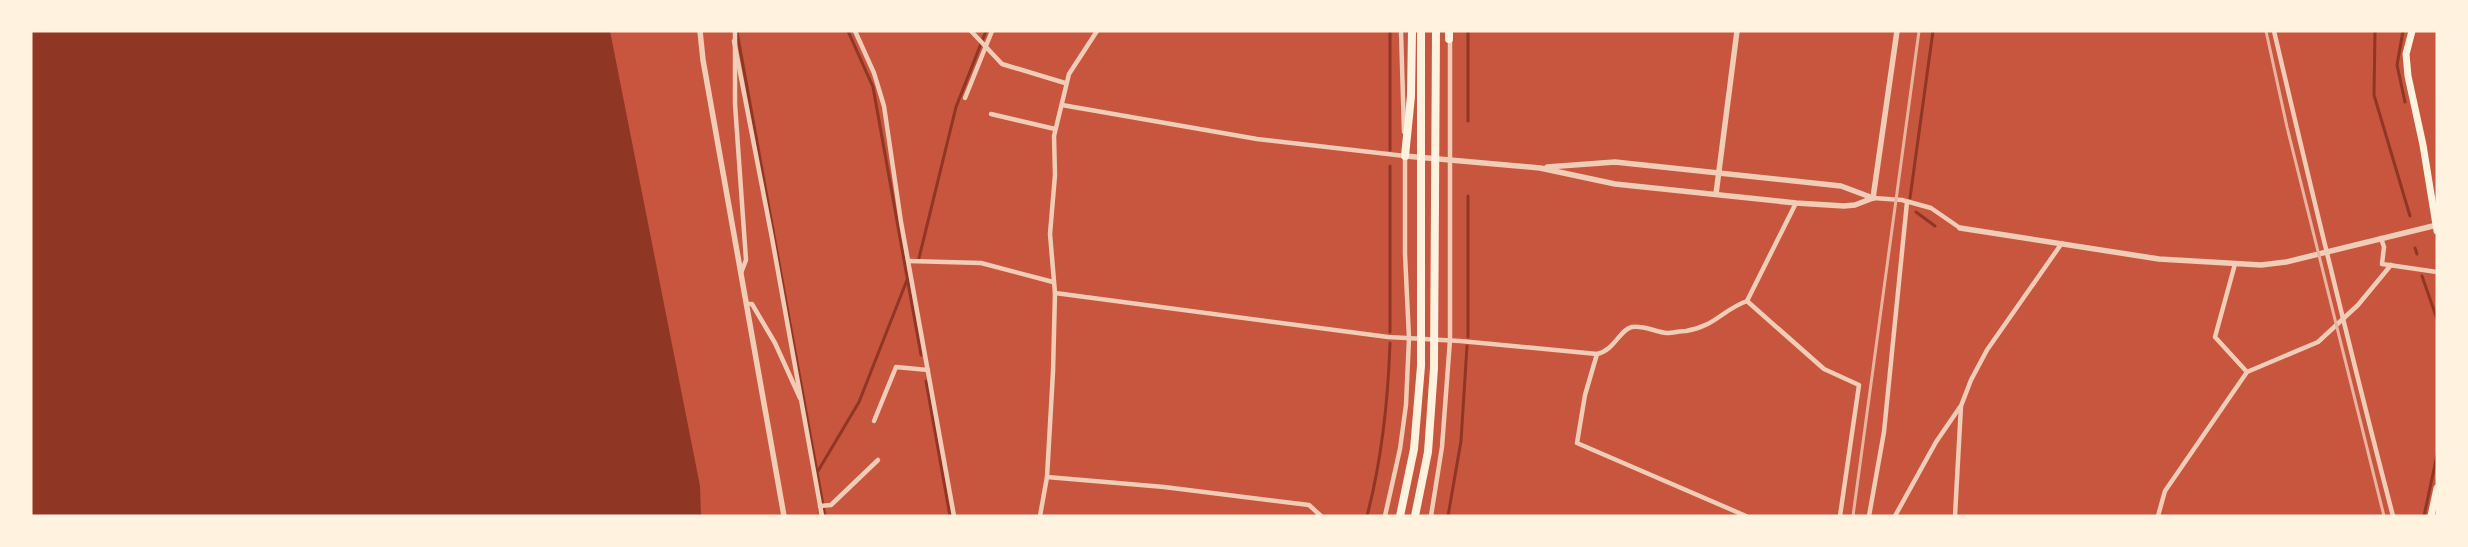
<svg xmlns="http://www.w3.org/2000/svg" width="2468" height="547" font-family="'DejaVu Sans',sans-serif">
<rect width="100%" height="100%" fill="#c8553d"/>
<path fill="#8f3625" d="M 31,31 L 610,31 L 700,486 L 701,516 L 31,516 Z"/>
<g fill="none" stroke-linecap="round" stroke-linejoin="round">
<g stroke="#8f3625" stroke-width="3">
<path d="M 848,31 L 873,87 L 921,355"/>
<path d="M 2375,31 L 2374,95 L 2410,216"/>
<path d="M 2403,31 L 2397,65 L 2405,102"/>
<path d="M 737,32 L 825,516"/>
<path d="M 1468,121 L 1468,31"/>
<path d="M 1390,150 L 1390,31"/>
<path d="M 1910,198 L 1933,31"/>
<path d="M 1916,212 L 1935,226"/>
<path d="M 2415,248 L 2417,254"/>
<path d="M 919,258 L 956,107 L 986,31"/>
<path d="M 2422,276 L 2437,319"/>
<path d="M 1390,332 L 1390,166"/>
<path d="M 1468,337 L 1468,196"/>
<path d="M 926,381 L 950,516"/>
<path d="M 818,471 L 859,402 L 907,280"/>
<path d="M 1367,516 C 1382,459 1388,402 1390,343"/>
<path d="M 1448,516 L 1461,441 L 1467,346"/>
<path d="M 2424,516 L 2437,455"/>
</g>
<g stroke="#f1ccb7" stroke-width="4.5">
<path d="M 735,31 L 735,104 L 746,260 L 741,273"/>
<path d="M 855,31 L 874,73 L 884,106 L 901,222 L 954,516"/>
<path d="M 971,31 L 1002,64 L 1065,83"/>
<path d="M 1401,31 L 1404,132"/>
<path d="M 2274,31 C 2312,193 2351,355 2393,516"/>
<path d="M 734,41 L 772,238 L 822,516"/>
<path d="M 965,98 L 992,31"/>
<path d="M 1062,105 L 1257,139 L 1405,156"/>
<path d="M 991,114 L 1055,129"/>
<path d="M 1873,198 L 1902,200 L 1931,208 L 1960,228"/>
<path d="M 2381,238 L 2384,247 L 2382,264 L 2437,272"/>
<path d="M 909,261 L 981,263 L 1053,282"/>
<path d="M 2235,264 L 2215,337 L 2247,372"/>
<path d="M 1055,293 L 1388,337 L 1460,341 L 1597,354 C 1615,350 1620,329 1632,327 C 1643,325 1656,332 1667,333 C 1673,333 1680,331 1686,331 C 1716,326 1722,310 1747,301 L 1824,369 L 1859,385 L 1840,516"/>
<path d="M 1747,301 L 1796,203"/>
<path d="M 748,304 L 752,304 L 775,343 L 800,398"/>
<path d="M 1597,354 L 1585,395 L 1577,443 L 1746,516"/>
<path d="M 874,421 L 896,367 L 928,370"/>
<path d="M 1047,477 L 1164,487 L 1309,505 L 1321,516"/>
<path d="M 820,506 L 831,505 L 878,460"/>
<path d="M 1040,516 L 1047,477 L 1053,372 L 1055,293 L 1050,234 L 1055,175 L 1054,136 L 1069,74 L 1097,31"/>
<path d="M 1385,516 L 1400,449 L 1406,405 L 1409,338 L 1405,254 L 1405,154"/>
<path d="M 1431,516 L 1442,447 L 1450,340 L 1450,38"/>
<path d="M 1869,516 L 1884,432 L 1907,202"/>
<path d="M 1895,516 L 1936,442 L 1960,407"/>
<path d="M 1955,516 L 1961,406 L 1971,380 L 1987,350 L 2062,243"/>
<path d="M 2158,516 L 2165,491 L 2247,372 L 2318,342 L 2358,305 L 2391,265"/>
</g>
<g stroke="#f1ccb7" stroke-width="5.5">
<path d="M 700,31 L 703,60 L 784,516"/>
<path d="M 1405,156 L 1540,168 L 1615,184 L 1796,203 L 1844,206 L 1855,205 L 1873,198"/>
<path d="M 1547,167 L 1615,162 L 1841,186 L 1873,198"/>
<path d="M 1716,194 L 1737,31"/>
<path d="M 1873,198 L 1897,31"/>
<path d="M 1960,228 L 2159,259 L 2261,265 L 2286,262 L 2437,225"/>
</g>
<g stroke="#fff3e0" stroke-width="7">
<path d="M 2412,31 L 2406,54 L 2408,76 L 2423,145 L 2437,231"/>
<path d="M 2431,516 L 2437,488"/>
</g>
<g stroke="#fff3e0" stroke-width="8">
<path d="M 1400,516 L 1414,449 L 1421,366 L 1421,31"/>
<path d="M 1415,516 L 1428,452 L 1434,368 L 1436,31"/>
</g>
<g stroke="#fff3e0" stroke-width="8">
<path d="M 1449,31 L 1449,39"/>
<path d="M 1405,156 L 1411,96 L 1412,31"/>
</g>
<g stroke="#e9b49f" stroke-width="3">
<path d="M 2266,31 L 2287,127 L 2384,516"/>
<path d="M 1853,516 L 1919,31"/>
</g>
</g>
<rect width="2468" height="547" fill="none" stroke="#fff3e0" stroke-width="65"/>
</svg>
